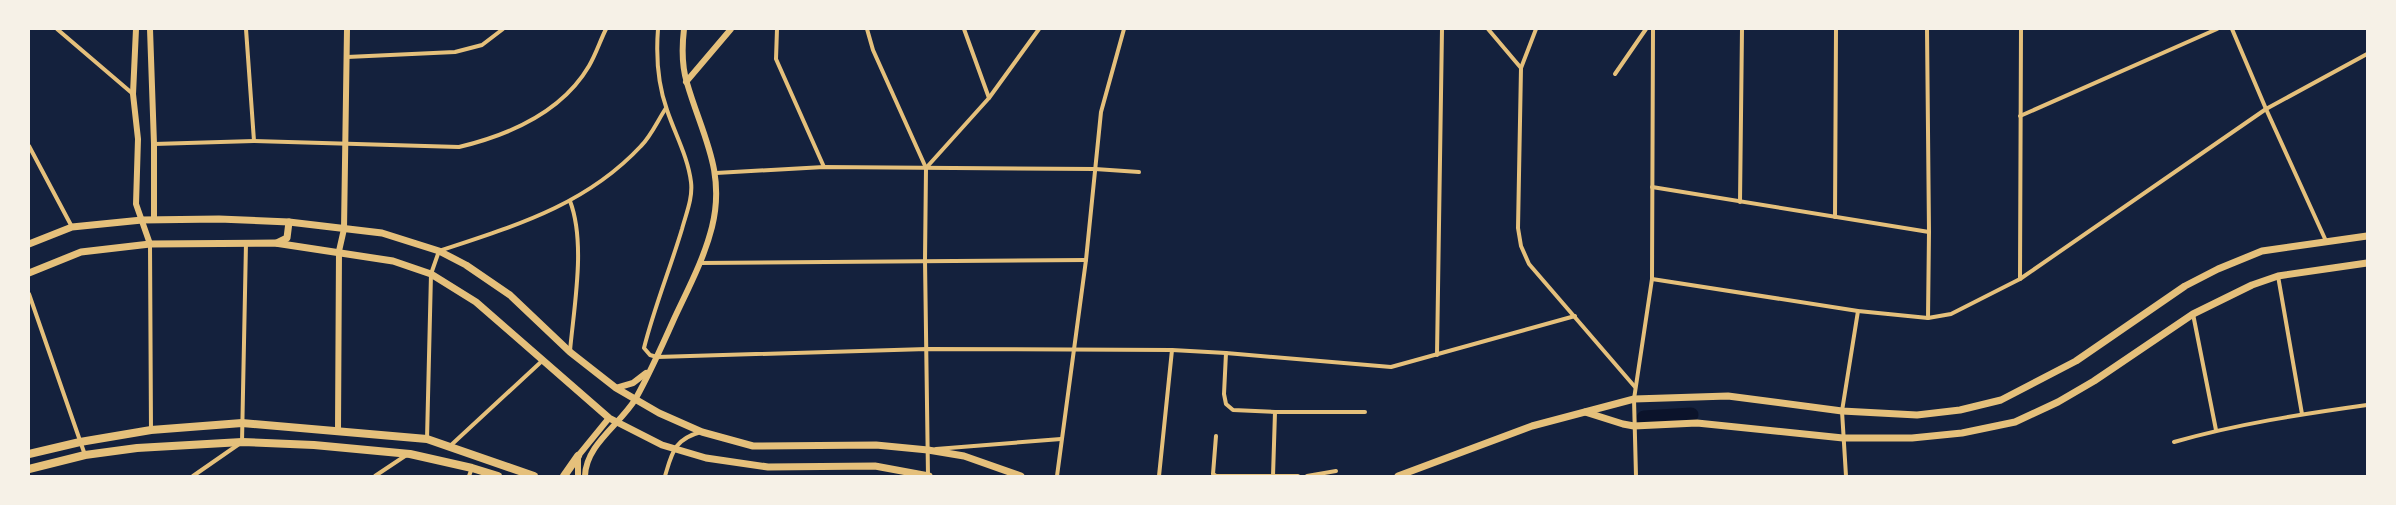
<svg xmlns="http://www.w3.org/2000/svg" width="2396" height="505" font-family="Mulish,sans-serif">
<rect width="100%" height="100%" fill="#14213d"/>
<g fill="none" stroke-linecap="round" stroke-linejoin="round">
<path stroke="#0b132b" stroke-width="15" d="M 1644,418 L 1691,415"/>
<g stroke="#e5c07b" stroke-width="4">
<path d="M 57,29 L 133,94"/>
<path d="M 246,29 L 254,141"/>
<path d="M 658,29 C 656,55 658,85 667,110 C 675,134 688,157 691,182 C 693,198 686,214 682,229 C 670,269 654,308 644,348 L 650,355 L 657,357 L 927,349 L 1172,350 L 1226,353 L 1391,367 L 1575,316"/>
<path d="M 777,29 L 776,59 L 824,167"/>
<path d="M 867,29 L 873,50 L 926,168 L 925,260 L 928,476"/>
<path d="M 964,29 L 989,98"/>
<path d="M 1488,29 L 1521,68"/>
<path d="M 1536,29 L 1521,68 L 1518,228 L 1521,246 L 1529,264 L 1635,387"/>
<path d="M 1927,29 L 1929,232 L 1928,318"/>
<path d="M 2232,29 L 2266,109 L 2326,241"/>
<path d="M 347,57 L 455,52 L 482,45 L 503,29"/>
<path d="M 1615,74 L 1646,29"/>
<path d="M 2020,116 L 2217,29"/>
<path d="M 154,144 L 254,141 L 459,147 C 509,135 562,112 589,66 C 596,54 600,41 606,29"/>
<path d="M 29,146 L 72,227"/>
<path d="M 926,168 L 989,98 L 1039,29"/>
<path d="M 716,173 L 824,167 L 1095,169 L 1139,172"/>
<path d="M 1652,187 L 1929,232"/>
<path d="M 570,201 C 586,243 574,306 570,351"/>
<path d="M 1740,202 L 1742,29"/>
<path d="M 1835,217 L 1836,29"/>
<path d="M 150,244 L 151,430"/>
<path d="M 700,263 L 1086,260"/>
<path d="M 2278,276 L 2302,414"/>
<path d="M 1652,279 L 1858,311 L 1928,318 L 1951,314 L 2020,279 L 2266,109 L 2367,54"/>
<path d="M 2020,279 L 2021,29"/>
<path d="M 29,294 L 85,455"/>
<path d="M 2193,314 L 2216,430"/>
<path d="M 1226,353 L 1224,394 L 1226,404 L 1233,410 L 1275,412 L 1365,412"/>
<path d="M 1437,355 L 1442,29"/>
<path d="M 1216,436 L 1213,474 L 1216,476 L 1273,476 L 1275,412"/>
<path d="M 427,439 L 431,274 L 439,251 C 514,226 585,206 641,146 C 651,136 658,120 666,108"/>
<path d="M 2174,442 C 2237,424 2302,414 2367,405"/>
<path d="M 449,447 L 542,361"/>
<path d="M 936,449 L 1061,439"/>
<path d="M 193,476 L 242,442 L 246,243"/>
<path d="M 375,476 L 408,454"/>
<path d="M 469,476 L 472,468"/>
<path d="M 665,476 C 672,453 674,439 701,432"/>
<path d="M 1057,476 L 1086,260 L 1101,112 L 1124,29"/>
<path d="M 1159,476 L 1172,350"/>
<path d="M 1273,476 L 1298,476"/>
<path d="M 1307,476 L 1336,471"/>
<path d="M 1636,476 L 1634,399 L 1652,279 L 1653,29"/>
<path d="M 1846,476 L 1842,411 L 1858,311"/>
</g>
<g stroke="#e5c07b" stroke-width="6">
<path d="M 136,29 L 133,94 L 138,139 L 136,204 L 150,244"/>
<path d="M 150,29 L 154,144 L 154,220"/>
<path d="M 686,82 L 731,29"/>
<path d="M 616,388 L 633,383 L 646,373"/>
<path d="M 338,430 L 339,251 L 344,229 L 347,29"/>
<path d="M 578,476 L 578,456 L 609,418"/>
<path d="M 585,476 C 586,444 621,424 636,398 C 650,373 662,346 674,319 C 688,289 704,259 712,227 C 726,171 702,135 687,83 C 682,67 682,46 684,29"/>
</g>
<g stroke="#e5c07b" stroke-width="7">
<path d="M 277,243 L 287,238 L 289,222"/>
<path d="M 29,244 L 72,227 L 142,220 L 219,219 L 289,222 L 382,233 L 439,251 L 466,265 L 510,295 L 570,352 L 616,388 L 659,413 L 702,432 L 753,446 L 876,445 L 928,450 L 964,456 L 1021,476"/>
<path d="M 29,273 L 81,252 L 150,244 L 275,243 L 393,261 L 431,274 L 476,302 L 609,418 L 662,445 L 706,458 L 768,467 L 875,466 L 929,476"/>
<path d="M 1585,412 L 1623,424 L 1634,426 L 1697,423 L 1843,438 L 1912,438 L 1962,433 L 2015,422 L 2058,402 L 2094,381 L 2193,314 L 2252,285 L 2278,276 L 2367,263"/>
<path d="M 1398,476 L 1532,426 L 1634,399 L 1728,396 L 1842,411 L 1917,415 L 1960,410 L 2001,400 L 2076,361 L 2185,286 L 2218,269 L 2262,251 L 2367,236"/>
</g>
<g stroke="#e5c07b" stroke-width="8">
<path d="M 29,454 L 80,442 L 151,430 L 242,423 L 427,439 L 534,476"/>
<path d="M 29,469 L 85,455 L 137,448 L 242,442 L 314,445 L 410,454 L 472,468 L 498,476"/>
<path d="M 564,476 L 578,456"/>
</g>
</g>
<rect width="2396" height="505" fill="none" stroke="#f6f1e7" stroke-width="60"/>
</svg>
